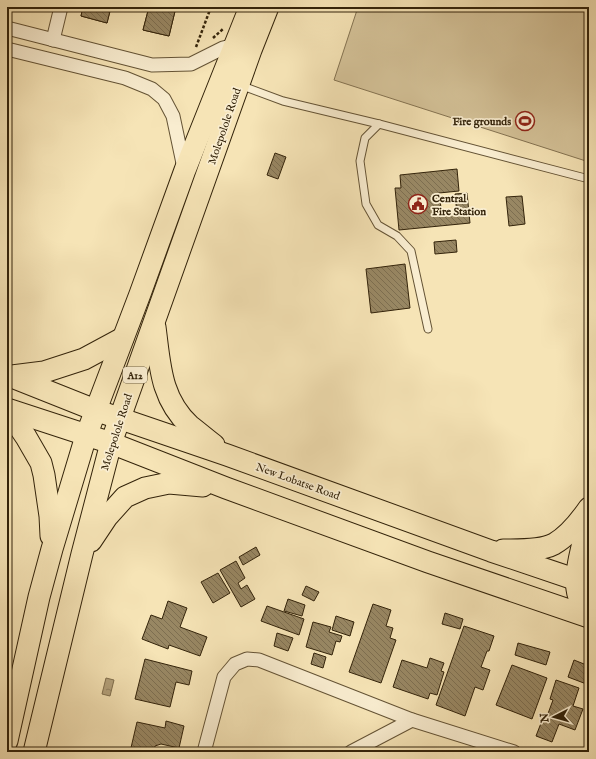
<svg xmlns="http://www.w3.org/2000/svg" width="596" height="759" font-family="'IM FELL English',serif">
<defs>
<pattern id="water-ripples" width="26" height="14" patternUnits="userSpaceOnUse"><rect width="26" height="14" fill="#b4a27c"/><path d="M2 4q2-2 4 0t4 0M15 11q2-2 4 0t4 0" fill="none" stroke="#938464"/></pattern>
<pattern id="building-back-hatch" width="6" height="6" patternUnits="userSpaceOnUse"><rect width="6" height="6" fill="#988763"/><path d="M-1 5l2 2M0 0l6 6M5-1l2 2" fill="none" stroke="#7d6e50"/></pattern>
</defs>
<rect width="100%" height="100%" fill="#f6e4b6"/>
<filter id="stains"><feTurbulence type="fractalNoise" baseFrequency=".005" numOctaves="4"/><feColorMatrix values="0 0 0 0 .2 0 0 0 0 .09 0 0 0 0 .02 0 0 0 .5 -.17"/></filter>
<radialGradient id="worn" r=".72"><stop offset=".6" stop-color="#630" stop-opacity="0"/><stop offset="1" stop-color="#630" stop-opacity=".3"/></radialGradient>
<path fill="#d5c399" stroke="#847352" d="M 358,7 L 589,7 L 589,162 L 334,80 Z"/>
<path fill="url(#water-ripples)" stroke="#806f4e" d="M 106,678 L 114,680 L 110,696 L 102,694 Z"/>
<g fill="url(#building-back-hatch)" stroke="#33230a">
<path d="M 83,7 L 111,7 L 107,23 L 81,16 Z"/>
<path d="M 83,7 L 111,7 L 107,23 L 81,16 Z"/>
<path d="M 149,7 L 176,7 L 169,36 L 143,30 Z"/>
<path d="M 149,7 L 176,7 L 169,36 L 143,30 Z"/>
<path d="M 275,153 L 286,157 L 278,179 L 267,175 Z"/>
<path d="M 457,169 L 459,191 L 439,193 L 442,215 L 457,214 L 455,194 L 467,193 L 470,223 L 399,230 L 395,188 L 401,188 L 400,175 Z"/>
<path d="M 522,196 L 525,224 L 509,226 L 506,197 Z"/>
<path d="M 456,240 L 457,252 L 435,254 L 434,242 Z"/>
<path d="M 405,264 L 410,308 L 371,313 L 366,269 Z"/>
<path d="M 256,547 L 260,555 L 243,565 L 239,557 Z"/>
<path d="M 236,561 L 245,578 L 238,583 L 241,589 L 247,585 L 255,599 L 241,607 L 220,570 Z"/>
<path d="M 218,573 L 230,593 L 213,603 L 201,582 Z"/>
<path d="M 306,586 L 319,592 L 314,601 L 302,595 Z"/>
<path d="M 288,599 L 305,605 L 302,616 L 284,611 Z"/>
<path d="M 168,601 L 187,608 L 180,627 L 207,637 L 200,656 L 169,645 L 168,649 L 142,639 L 151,615 L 162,619 Z"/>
<path d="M 373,604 L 391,610 L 386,626 L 393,628 L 390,638 L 396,640 L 381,683 L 349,672 Z"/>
<path d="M 267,606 L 304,619 L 299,635 L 261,621 Z"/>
<path d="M 445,613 L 463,619 L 460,629 L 442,624 Z"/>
<path d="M 336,616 L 354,622 L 350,636 L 332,630 Z"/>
<path d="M 313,622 L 331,627 L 329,632 L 342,636 L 340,642 L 336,641 L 332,655 L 306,647 Z"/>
<path d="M 464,626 L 494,636 L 489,651 L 487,651 L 481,667 L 490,670 L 483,690 L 475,687 L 465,716 L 436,705 Z"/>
<path d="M 277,633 L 293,638 L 288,651 L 274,646 Z"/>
<path d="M 518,643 L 550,652 L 546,665 L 515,655 Z"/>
<path d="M 314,653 L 326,657 L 323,668 L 311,664 Z"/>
<path d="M 430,658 L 444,663 L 441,671 L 444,672 L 437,695 L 430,693 L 428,699 L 393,687 L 402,660 L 427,668 Z"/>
<path d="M 145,659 L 192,671 L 189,685 L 176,682 L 170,707 L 135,699 Z"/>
<path d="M 574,660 L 589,666 L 589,685 L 568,677 Z"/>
<path d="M 512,665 L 547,678 L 532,719 L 496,705 Z"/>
<path d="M 556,680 L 579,688 L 573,706 L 583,709 L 575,730 L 559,724 L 552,742 L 536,736 L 543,718 L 546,719 L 553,700 L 550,699 Z"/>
<path d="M 166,721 L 184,726 L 179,748 L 161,744 L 155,746 L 154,752 L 130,752 L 137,722 L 165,728 Z"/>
</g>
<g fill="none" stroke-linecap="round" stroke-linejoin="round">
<g stroke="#645335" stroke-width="9">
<g id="lane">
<path d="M 240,85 L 283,101 L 379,124 L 589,179"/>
<path d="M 379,124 L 365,138 L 360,161 L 366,204 L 378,225 L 397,236 L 411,251 L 428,329"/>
</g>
</g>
<g stroke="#645335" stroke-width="15">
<g id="street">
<path d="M 7,28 L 152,65 L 191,64 L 223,48 L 235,45 L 238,46"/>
<path d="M 53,40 L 61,7"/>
<path d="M 7,49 L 125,78 L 152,89 L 164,99 L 173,116 L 184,168"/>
<path d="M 204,752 L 224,677 L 235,664 L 247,659 L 259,660 L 412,720 L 514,752"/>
<path d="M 351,752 L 412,720"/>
</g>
</g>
<g stroke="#33230a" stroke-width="23">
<g id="primary">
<path d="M 155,327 C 160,364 160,398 190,426 C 198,432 206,439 214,445"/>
<path d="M 7,375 L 95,410 L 227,455 L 491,551 L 589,584"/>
<path d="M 12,376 L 44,372 L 84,359 L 123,338"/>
<path d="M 7,409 L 111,443 L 226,488 L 428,562 L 589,617"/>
<path d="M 7,409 L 26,437 L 41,463 L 44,475 L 50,516 L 51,536"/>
<path d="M 91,541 L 107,517 L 125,497 L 145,488 L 169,483 L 203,486"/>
<path d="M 503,550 C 518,550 541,551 554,544 C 568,536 580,521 589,508"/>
<path d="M 587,616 C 583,607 578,599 577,589 C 574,571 585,537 589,518"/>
<path d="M 7,741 L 39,597 L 52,549 L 86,436 L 140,294 L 185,170 L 250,7"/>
<path d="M 34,752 L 82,554 L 111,443 L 251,50 L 268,7"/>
</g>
</g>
<g stroke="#33230a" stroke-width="2.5" stroke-dasharray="3 2" stroke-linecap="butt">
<path d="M 213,38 L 223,29"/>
<path d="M 196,47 L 211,7"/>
</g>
<use href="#lane" stroke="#f9edd0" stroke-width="7"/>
<use href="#street" stroke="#f9edd0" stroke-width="13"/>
<use href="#primary" stroke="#f6e4b6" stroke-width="21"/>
</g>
<defs>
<g id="stadium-ring" transform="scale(1)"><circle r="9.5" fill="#f9edd0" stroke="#8f2418" stroke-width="1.5"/><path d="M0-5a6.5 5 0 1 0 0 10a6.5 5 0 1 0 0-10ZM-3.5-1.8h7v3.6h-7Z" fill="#8f2418"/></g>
<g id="civic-ring" transform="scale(1)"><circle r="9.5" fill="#f9edd0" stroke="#8f2418" stroke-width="1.5"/><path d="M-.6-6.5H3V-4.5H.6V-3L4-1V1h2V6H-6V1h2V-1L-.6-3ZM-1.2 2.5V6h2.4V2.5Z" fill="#8f2418"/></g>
</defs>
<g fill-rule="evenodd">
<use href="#stadium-ring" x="525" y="121"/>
<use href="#civic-ring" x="418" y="204"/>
</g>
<g text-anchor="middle" stroke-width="3.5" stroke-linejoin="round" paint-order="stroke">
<rect fill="#f9edd0" stroke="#6e6045" stroke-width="1" x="123" y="367" width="24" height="16" rx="3"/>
<g font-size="10" font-weight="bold" fill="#33230a">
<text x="135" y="379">A12</text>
</g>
<g font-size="11" font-weight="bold" fill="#33230a" stroke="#f9edd0" text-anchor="end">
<text x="511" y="125">Fire grounds</text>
<text x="432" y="202" text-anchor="start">Central<tspan x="432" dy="13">Fire Station</tspan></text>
</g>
<g font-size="11" fill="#33230a" stroke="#f9edd0">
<text transform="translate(224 126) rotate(-71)" y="4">Molepolole Road</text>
<text transform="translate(116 432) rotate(-72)" y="4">Molepolole Road</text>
<text transform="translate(298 481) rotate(20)" y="4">New Lobatse Road</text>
</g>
</g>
<rect width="596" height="759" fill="none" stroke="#f6e4b6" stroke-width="24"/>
<rect x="8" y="8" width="580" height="743" fill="none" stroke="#33230a" stroke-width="2"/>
<rect x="12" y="12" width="572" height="735" fill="none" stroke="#33230a"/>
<g transform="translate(554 717) rotate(264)" stroke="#f9edd0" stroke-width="3" paint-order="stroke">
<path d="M0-3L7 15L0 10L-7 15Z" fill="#33230a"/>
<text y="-6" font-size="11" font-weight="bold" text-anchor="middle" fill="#33230a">N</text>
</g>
<rect width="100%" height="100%" filter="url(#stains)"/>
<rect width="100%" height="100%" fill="url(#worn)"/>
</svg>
